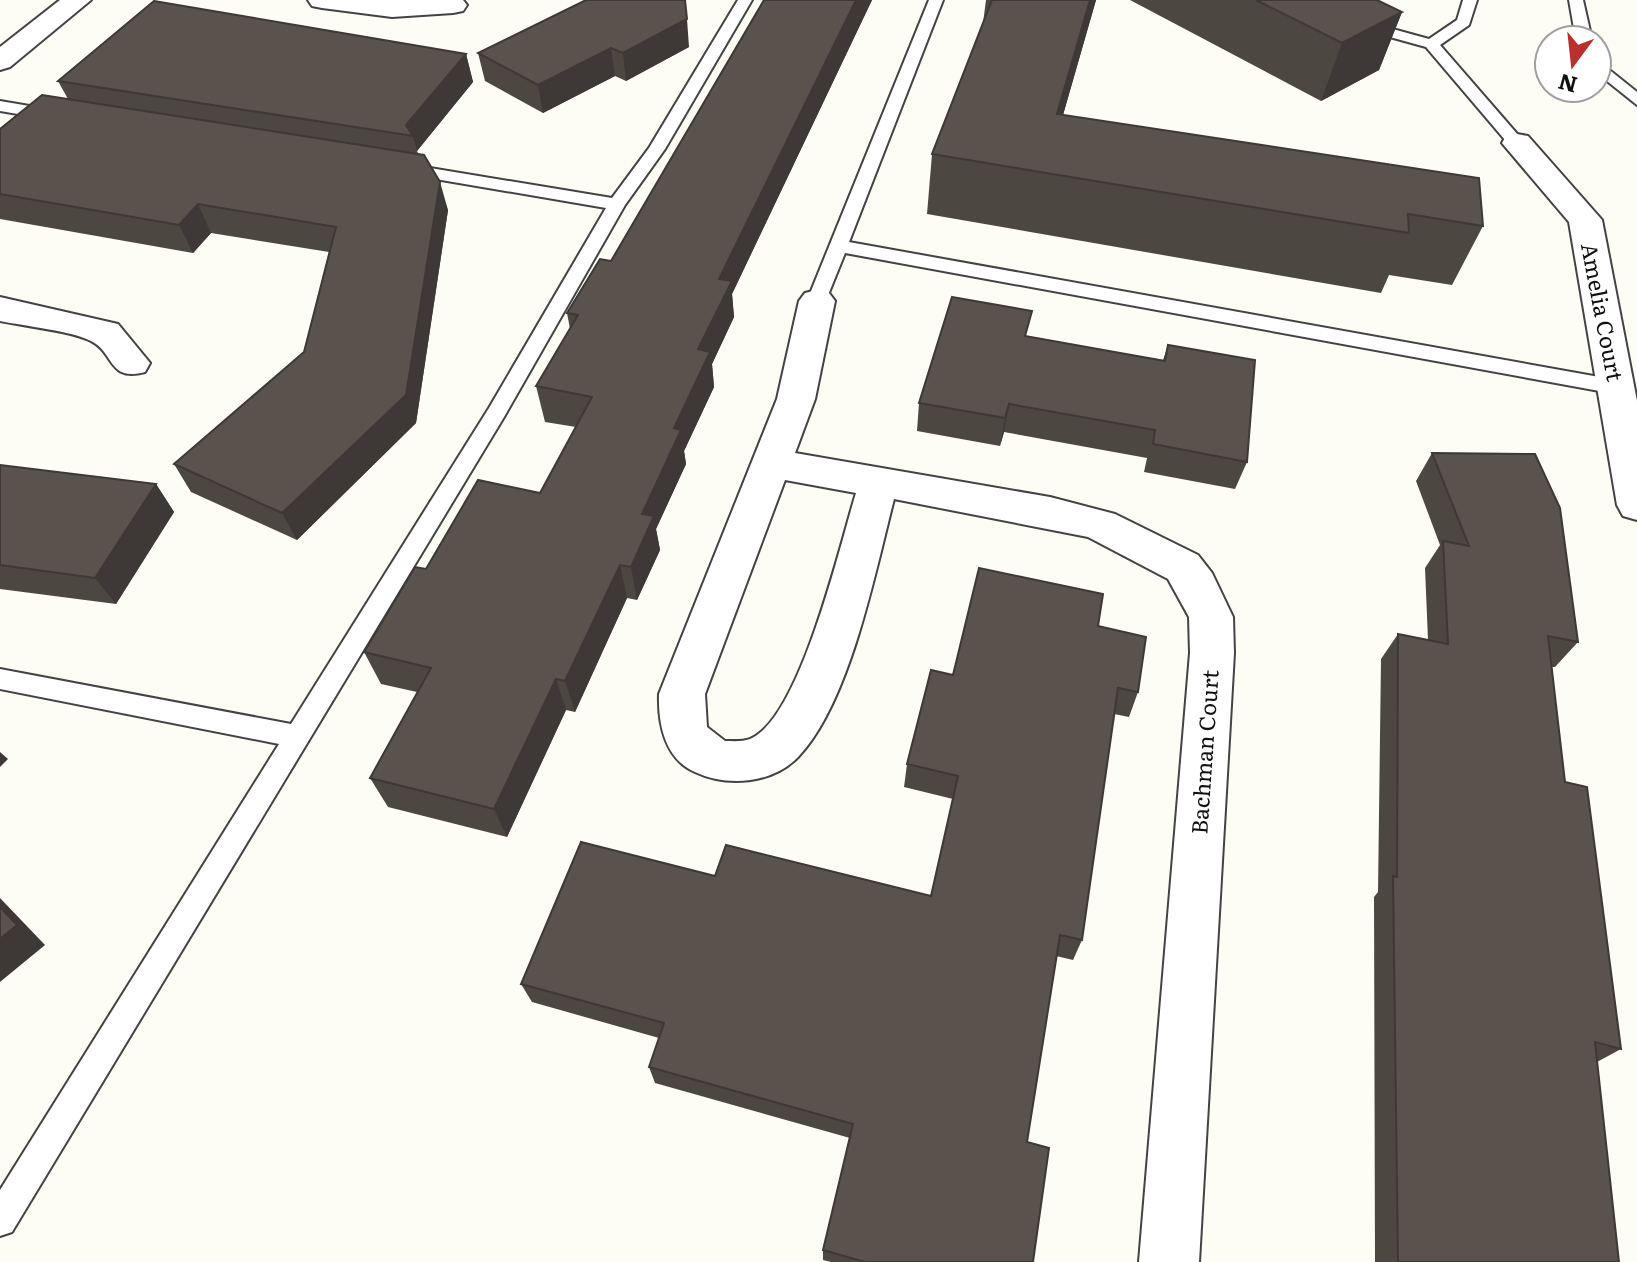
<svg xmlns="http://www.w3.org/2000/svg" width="1637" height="1262" font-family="Literata,serif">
<rect width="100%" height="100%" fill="#fefdf5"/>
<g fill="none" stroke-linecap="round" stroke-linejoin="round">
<g stroke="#434343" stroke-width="4">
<g id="service">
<path d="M 738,0 L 752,0 L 665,149 L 625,205 L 504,417 L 12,1232 L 0,1236 L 0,1190 L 279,744 L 0,689 L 0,669 L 291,724 L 489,408 L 606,208 L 406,174 L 397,169 L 406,164 L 612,198 L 649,148 Z"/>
<path d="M 929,0 L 943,0 L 849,242 L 1616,380 L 1626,387 L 1616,394 L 845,253 L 824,305 L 810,305 L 807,301 Z"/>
<path d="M 1311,0 L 1330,0 L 1389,28 L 1429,39 L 1457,20 L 1463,0 L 1477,0 L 1469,25 L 1440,45 L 1525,143 L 1523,147 L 1511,147 L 1426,47 L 1379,34 Z"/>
<path d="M 1569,0 L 1583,0 L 1592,40 L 1576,40 Z"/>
<path d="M 1597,60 L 1637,92 L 1637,105 L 1597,73 Z"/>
<path d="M 0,101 L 53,110 L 61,115 L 53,120 L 0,111 Z"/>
</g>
</g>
<g stroke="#434343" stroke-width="4">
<g id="minor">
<path d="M 308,0 L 463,0 L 467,5 L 463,11 L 453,13 L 392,17 L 322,8 L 312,6 Z"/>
<path d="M 1517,134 L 1528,136 L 1602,220 L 1637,401 L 1637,520 L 1623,516 L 1617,505 L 1569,222 L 1502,143 L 1506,136 Z"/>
<path d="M 817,290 L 829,293 L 835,301 L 815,399 L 795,453 L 1050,497 L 1115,514 L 1198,555 L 1212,573 L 1233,617 L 1234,653 L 1199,1262 L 1139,1262 L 1190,653 L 1189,617 L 1168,579 L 1088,537 L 894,499 C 875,572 850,703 798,757 C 772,784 727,787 695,772 C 665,759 658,724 659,694 L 777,399 L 799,301 L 805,293 ZM 785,480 L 856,493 C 840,545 800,719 750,739 C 742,742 733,741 725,741 L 707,727 L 705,694 Z"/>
<path d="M 0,297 L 118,324 L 150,363 L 145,372 C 108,382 115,353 91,341 C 72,331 24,326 0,321 Z"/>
</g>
</g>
<g stroke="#434343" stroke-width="4">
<path id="tertiary" d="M 60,0 L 91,0 L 10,67 L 0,70 L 0,47 Z"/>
</g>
<use href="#service" fill="#fff" fill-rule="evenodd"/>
<use href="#minor" fill="#fff" fill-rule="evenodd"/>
<use href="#tertiary" fill="#fff" fill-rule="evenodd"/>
</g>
<g fill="#4d4742">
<path d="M 586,0 L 689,47 L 626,81 L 615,76 L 543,113 L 485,81 L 478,53 Z"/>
<path d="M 764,0 L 872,0 L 732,294 L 734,317 L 712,364 L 714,387 L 684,451 L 686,464 L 656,529 L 660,550 L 637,600 L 627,598 L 575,712 L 566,710 L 507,837 L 388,807 L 370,778 L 417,692 L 381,684 L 364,652 L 426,569 L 540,493 L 576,427 L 545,422 L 536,386 L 570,329 L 567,313 L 611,261 Z"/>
<path d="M 986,0 L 1096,0 L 1063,115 L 1483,226 L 1452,285 L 1389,275 L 1381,293 L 927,214 L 932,154 L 983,23 Z"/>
<path d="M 1130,0 L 1377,0 L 1402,12 L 1379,70 L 1321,101 Z"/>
<path d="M 466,54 L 473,82 L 417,151 L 448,210 L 416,423 L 297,540 L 191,492 L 174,464 L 304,352 L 329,252 L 211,233 L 193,253 L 0,219 L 0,129 L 68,99 L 58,81 Z"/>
<path d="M 1027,337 L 1163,360 L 1168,345 L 1247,462 L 1235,489 L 1144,472 L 1147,458 L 1004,432 L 1000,446 L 917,431 L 919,403 Z"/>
<path d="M 1432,453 L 1578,642 L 1555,667 L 1552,667 L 1565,782 L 1621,1049 L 1597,1062 L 1619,1262 L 1375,1262 L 1374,897 L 1378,892 L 1381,659 L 1398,634 L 1428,640 L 1425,568 L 1440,545 L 1416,481 Z"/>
<path d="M 0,465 L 156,484 L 174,512 L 116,604 L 0,589 Z"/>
<path d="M 1098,626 L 1138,692 L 1129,717 L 1114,714 L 1082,940 L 1073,960 L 1056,956 L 1027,1142 L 1033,1262 L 831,1262 L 823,1260 L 823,1250 L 850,1138 L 655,1083 L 649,1067 L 659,1038 L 532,1002 L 521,984 L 715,876 L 931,896 L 953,799 L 904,787 L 907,764 L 953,675 Z"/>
</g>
<g fill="#3e3936">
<path d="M 856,0 L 872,0 L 732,294 L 734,317 L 712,364 L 714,387 L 684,451 L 686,464 L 656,529 L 660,550 L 637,600 L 631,567 L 642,514 L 674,428 L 719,279 Z"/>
<path d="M 1090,0 L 1096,0 L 1046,174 L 1057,114 Z"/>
<path d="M 1402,12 L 1379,70 L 1321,101 L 1342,43 Z"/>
<path d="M 687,19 L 689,47 L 626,81 L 623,53 Z"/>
<path d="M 611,48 L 615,76 L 543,113 L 538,85 Z"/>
<path d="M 466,54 L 473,82 L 417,151 L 413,136 L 406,125 Z"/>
<path d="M 440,182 L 448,210 L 416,423 L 297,540 L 282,513 Z"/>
<path d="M 198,204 L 211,233 L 193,253 L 179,225 Z"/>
<path d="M 1009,404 L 1004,432 L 1000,446 L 1005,418 Z"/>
<path d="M 156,484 L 174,512 L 116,604 L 95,578 Z"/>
<path d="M 620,565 L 627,598 L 575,712 L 565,681 Z"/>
<path d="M 556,679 L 566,710 L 507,837 L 494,809 Z"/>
<path d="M 0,752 L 8,759 L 0,767 Z"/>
<path d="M 0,898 L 45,945 L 0,982 Z"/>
</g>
<g fill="#59524d" stroke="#3e3936" stroke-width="2">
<path d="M 586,0 L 685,0 L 687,19 L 623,53 L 611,48 L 538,85 L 478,53 Z"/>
<path d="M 764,0 L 856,0 L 719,279 L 732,281 L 698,349 L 710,352 L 674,428 L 681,430 L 642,514 L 654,516 L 631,567 L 620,565 L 565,681 L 556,679 L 494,809 L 370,778 L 431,668 L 364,652 L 415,567 L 426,569 L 478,480 L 540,493 L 592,397 L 536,386 L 578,315 L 567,313 L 600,259 L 611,261 Z"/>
<path d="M 992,0 L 1090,0 L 1057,114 L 1479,178 L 1483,226 L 1408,214 L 1409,233 L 932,154 Z"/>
<path d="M 1256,0 L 1377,0 L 1402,12 L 1342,43 Z"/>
<path d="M 154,1 L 466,54 L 406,125 L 413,136 L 58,81 Z"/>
<path d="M 42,95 L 424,155 L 440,182 L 406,395 L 282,513 L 174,464 L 304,352 L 336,227 L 198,204 L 179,225 L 0,194 L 0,129 Z"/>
<path d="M 952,297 L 1032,311 L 1025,336 L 1165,361 L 1168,345 L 1255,360 L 1247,462 L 1153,444 L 1155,430 L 1009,404 L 1005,418 L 919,403 Z"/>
<path d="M 1432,453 L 1535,454 L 1560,508 L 1578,642 L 1548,636 L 1565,782 L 1587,787 L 1621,1049 L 1595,1042 L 1619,1262 L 1398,1262 L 1393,876 L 1397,877 L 1398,634 L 1448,644 L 1443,541 L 1469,546 Z"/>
<path d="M 0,465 L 156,484 L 95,578 L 0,565 Z"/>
<path d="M 979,568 L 1103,594 L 1098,626 L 1146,637 L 1138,692 L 1118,688 L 1082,940 L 1060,935 L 1027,1142 L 1049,1148 L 1033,1262 L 865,1262 L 823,1250 L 853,1124 L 649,1067 L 664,1023 L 521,984 L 581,842 L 715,876 L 726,845 L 931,896 L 958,776 L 907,764 L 931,670 L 953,675 Z"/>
<path d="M 0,907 L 17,925 L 0,939 Z"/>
</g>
<g text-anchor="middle" stroke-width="8" stroke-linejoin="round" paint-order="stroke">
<g font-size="22" fill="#101010" stroke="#fff">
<text transform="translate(1602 312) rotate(79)" y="8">Amelia Court</text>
<text transform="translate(1205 752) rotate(-86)" y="8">Bachman Court</text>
</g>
</g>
<g transform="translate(1573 64) rotate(195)"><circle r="38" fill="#ffffff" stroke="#9f9f9f" stroke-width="2"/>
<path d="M0-6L14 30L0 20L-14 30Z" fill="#ba302f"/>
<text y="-12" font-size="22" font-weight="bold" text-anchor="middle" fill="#101010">N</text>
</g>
</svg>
